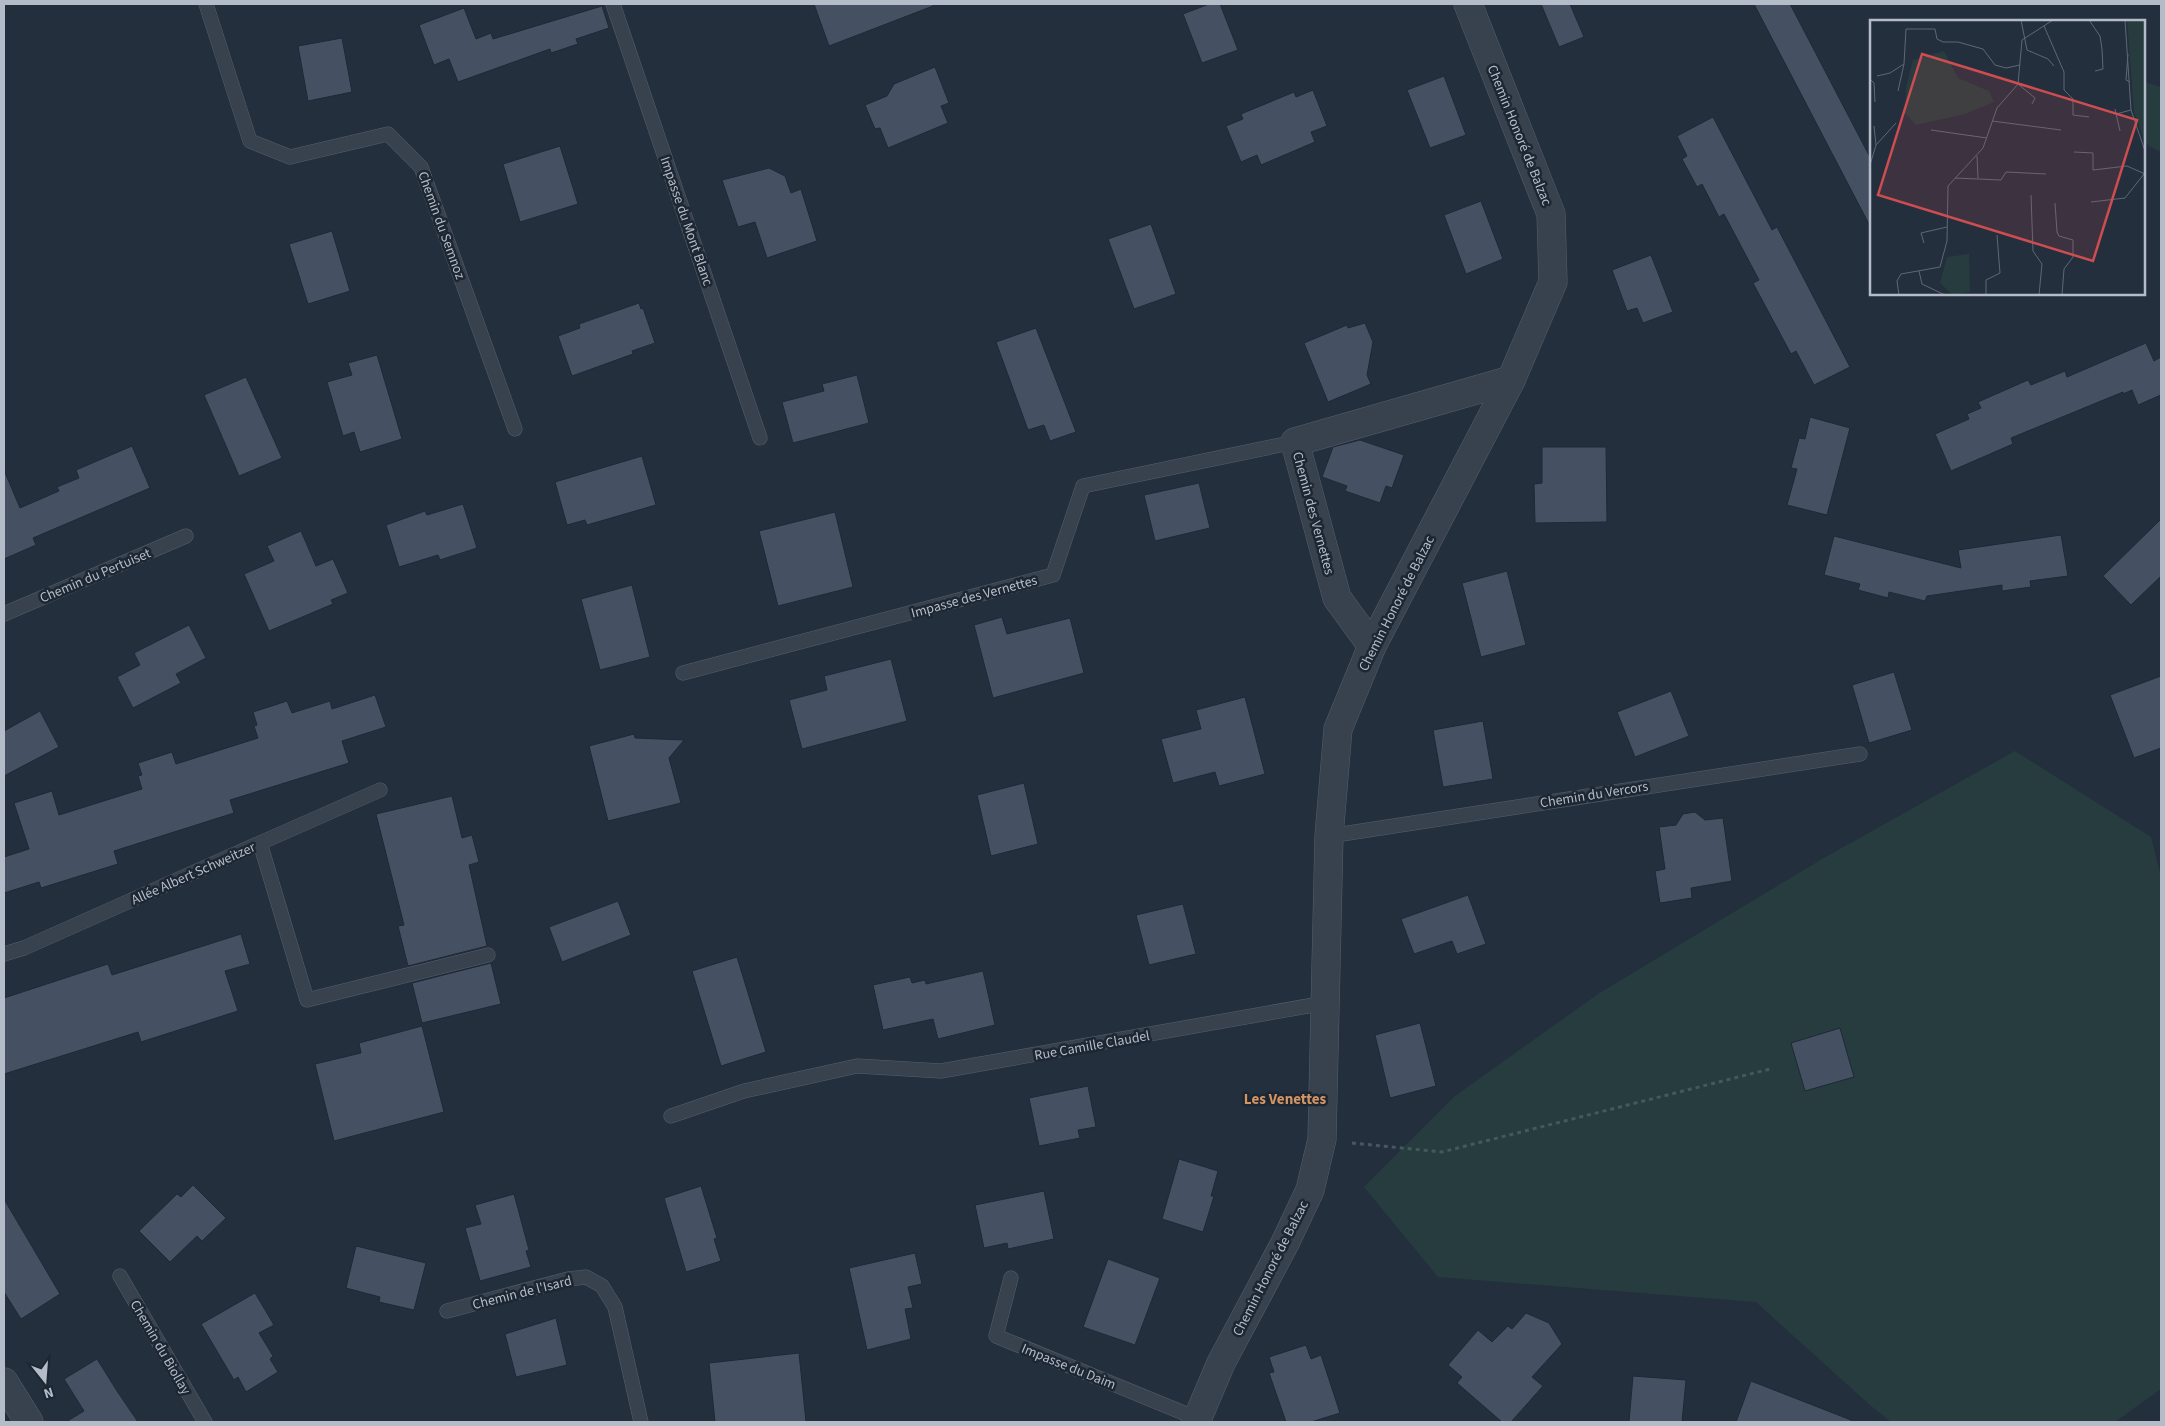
<svg xmlns="http://www.w3.org/2000/svg" width="2165" height="1426" font-family="'Source Sans 3',sans-serif">
<rect width="100%" height="100%" fill="#242f3e"/>
<g fill="#263c3f">
<path d="M 2144,82 L 2161,87 L 2161,152 L 2149,146 L 2144,140 Z"/>
<path d="M 2015,751 L 2151,837 L 2161,877 L 2161,1389 L 2115,1422 L 1891,1422 L 1871,1406 L 1756,1302 L 1438,1277 L 1364,1187 L 1455,1096 L 1598,994 L 1822,859 Z"/>
</g>
<g fill="#455162" stroke="#1f2835">
<path d="M 814,4 L 933,4 L 933,6 L 829,46 Z"/>
<path d="M 1209,4 L 1220,4 L 1238,50 L 1202,63 L 1183,14 Z"/>
<path d="M 1541,4 L 1570,4 L 1584,37 L 1559,47 Z"/>
<path d="M 1754,4 L 1790,4 L 1871,159 L 1871,228 Z"/>
<path d="M 602,6 L 609,28 L 576,39 L 578,44 L 551,53 L 550,49 L 458,82 L 449,59 L 434,65 L 419,25 L 464,8 L 476,39 L 491,33 L 493,39 Z"/>
<path d="M 342,38 L 352,92 L 308,101 L 298,46 Z"/>
<path d="M 935,67 L 949,103 L 941,106 L 948,123 L 888,148 L 880,128 L 875,129 L 865,105 L 887,96 L 894,84 Z"/>
<path d="M 1444,76 L 1466,135 L 1430,148 L 1407,90 Z"/>
<path d="M 1313,90 L 1327,126 L 1311,132 L 1315,142 L 1261,165 L 1257,155 L 1241,162 L 1226,126 L 1243,119 L 1241,114 L 1294,92 L 1296,97 Z"/>
<path d="M 1713,117 L 1772,230 L 1777,227 L 1850,367 L 1814,385 L 1796,351 L 1791,354 L 1753,283 L 1759,280 L 1724,214 L 1719,217 L 1702,184 L 1697,187 L 1682,159 L 1687,156 L 1677,136 Z"/>
<path d="M 560,146 L 578,204 L 520,222 L 503,164 Z"/>
<path d="M 769,168 L 785,176 L 791,193 L 801,189 L 817,241 L 767,258 L 755,222 L 738,227 L 722,180 Z"/>
<path d="M 1481,201 L 1503,259 L 1466,274 L 1444,215 Z"/>
<path d="M 1151,224 L 1176,294 L 1134,309 L 1108,239 Z"/>
<path d="M 332,231 L 350,291 L 308,304 L 289,244 Z"/>
<path d="M 1651,255 L 1673,312 L 1643,323 L 1637,308 L 1627,311 L 1612,270 Z"/>
<path d="M 639,303 L 641,309 L 643,308 L 655,343 L 632,351 L 633,354 L 572,376 L 558,336 L 580,328 L 579,324 Z"/>
<path d="M 1365,323 L 1373,342 L 1367,375 L 1371,384 L 1328,402 L 1304,343 L 1347,325 L 1348,328 Z"/>
<path d="M 1036,328 L 1076,432 L 1050,441 L 1044,425 L 1028,430 L 996,342 Z"/>
<path d="M 2146,343 L 2154,361 L 2161,357 L 2161,395 L 2138,405 L 2132,390 L 2123,394 L 2123,392 L 2011,438 L 2013,444 L 1951,471 L 1935,434 L 1969,419 L 1967,414 L 1981,408 L 1978,402 L 2028,380 L 2031,385 L 2065,371 L 2067,377 Z"/>
<path d="M 377,355 L 402,439 L 360,452 L 354,432 L 343,436 L 327,382 L 352,375 L 348,363 Z"/>
<path d="M 857,375 L 869,423 L 793,443 L 782,402 L 824,391 L 822,384 Z"/>
<path d="M 246,377 L 282,458 L 239,476 L 204,395 Z"/>
<path d="M 1810,417 L 1850,428 L 1827,515 L 1787,505 L 1797,469 L 1791,468 L 1799,438 L 1805,439 Z"/>
<path d="M 1360,440 L 1404,455 L 1392,488 L 1386,486 L 1380,503 L 1345,491 L 1347,486 L 1322,477 L 1333,447 Z"/>
<path d="M 132,446 L 150,488 L 33,538 L 36,545 L 4,559 L 4,470 L 20,508 L 59,491 L 57,487 L 79,478 L 76,470 Z"/>
<path d="M 1542,447 L 1606,447 L 1607,522 L 1535,523 L 1534,484 L 1542,483 Z"/>
<path d="M 642,456 L 656,505 L 587,525 L 585,520 L 567,525 L 555,482 Z"/>
<path d="M 1199,483 L 1210,528 L 1155,541 L 1144,495 Z"/>
<path d="M 463,504 L 477,548 L 440,560 L 438,555 L 399,567 L 386,525 L 425,511 L 427,515 Z"/>
<path d="M 835,512 L 853,587 L 778,606 L 759,531 Z"/>
<path d="M 2161,519 L 2161,576 L 2131,605 L 2103,576 Z"/>
<path d="M 301,531 L 316,566 L 333,559 L 348,593 L 331,600 L 333,604 L 269,631 L 244,574 L 274,561 L 267,546 Z"/>
<path d="M 2061,535 L 2068,576 L 2030,581 L 2031,587 L 2002,591 L 2002,585 L 1927,596 L 1925,601 L 1889,592 L 1888,598 L 1858,590 L 1860,584 L 1824,575 L 1834,536 L 1961,568 L 1958,550 Z"/>
<path d="M 1507,571 L 1526,645 L 1481,657 L 1462,583 Z"/>
<path d="M 632,585 L 650,657 L 600,670 L 581,599 Z"/>
<path d="M 1002,617 L 1007,634 L 1070,618 L 1084,673 L 993,698 L 974,625 Z"/>
<path d="M 189,625 L 206,658 L 176,674 L 181,683 L 133,708 L 117,677 L 140,665 L 134,653 Z"/>
<path d="M 891,659 L 907,721 L 802,749 L 789,700 L 827,690 L 824,676 Z"/>
<path d="M 1894,672 L 1912,730 L 1869,743 L 1852,685 Z"/>
<path d="M 2161,676 L 2161,748 L 2134,758 L 2110,695 Z"/>
<path d="M 1671,691 L 1689,736 L 1635,757 L 1617,712 Z"/>
<path d="M 375,695 L 386,727 L 342,741 L 349,763 L 230,800 L 234,813 L 114,851 L 118,864 L 41,888 L 39,882 L 4,893 L 4,857 L 29,849 L 14,803 L 52,791 L 59,815 L 142,789 L 138,776 L 142,775 L 138,763 L 172,752 L 176,764 L 258,738 L 254,726 L 257,725 L 253,712 L 287,701 L 292,713 L 330,701 L 332,709 Z"/>
<path d="M 1245,697 L 1265,774 L 1219,786 L 1215,772 L 1173,783 L 1161,739 L 1201,729 L 1196,710 Z"/>
<path d="M 40,711 L 59,747 L 4,776 L 4,731 Z"/>
<path d="M 1483,721 L 1493,779 L 1443,787 L 1433,730 Z"/>
<path d="M 634,734 L 635,738 L 684,740 L 669,758 L 681,803 L 608,821 L 589,746 Z"/>
<path d="M 1024,783 L 1038,844 L 991,856 L 977,795 Z"/>
<path d="M 452,796 L 462,838 L 472,835 L 479,862 L 469,865 L 487,946 L 408,966 L 398,926 L 404,925 L 376,814 Z"/>
<path d="M 1695,812 L 1705,820 L 1723,818 L 1732,881 L 1691,888 L 1692,898 L 1660,903 L 1655,871 L 1665,869 L 1659,827 L 1676,825 L 1683,814 Z"/>
<path d="M 1468,895 L 1486,944 L 1457,954 L 1452,941 L 1414,954 L 1401,919 Z"/>
<path d="M 618,901 L 631,935 L 562,962 L 549,927 Z"/>
<path d="M 1183,904 L 1196,954 L 1149,965 L 1136,915 Z"/>
<path d="M 241,934 L 250,964 L 225,971 L 238,1011 L 141,1042 L 138,1032 L 4,1074 L 4,998 L 108,964 L 112,975 Z"/>
<path d="M 737,957 L 766,1052 L 721,1066 L 692,971 Z"/>
<path d="M 491,963 L 501,1004 L 422,1023 L 412,983 Z"/>
<path d="M 983,971 L 995,1025 L 938,1039 L 933,1019 L 883,1030 L 873,985 L 910,977 L 912,983 L 925,980 L 926,984 Z"/>
<path d="M 1420,1023 L 1436,1086 L 1390,1098 L 1375,1035 Z"/>
<path d="M 422,1026 L 444,1112 L 334,1141 L 315,1064 L 361,1053 L 359,1043 Z"/>
<path d="M 1840,1028 L 1854,1077 L 1805,1091 L 1791,1043 Z"/>
<path d="M 1088,1086 L 1096,1127 L 1078,1130 L 1080,1138 L 1039,1146 L 1029,1098 Z"/>
<path d="M 1179,1159 L 1218,1171 L 1211,1196 L 1214,1196 L 1203,1232 L 1162,1219 Z"/>
<path d="M 193,1185 L 226,1218 L 202,1241 L 197,1236 L 170,1262 L 139,1231 L 177,1194 L 181,1197 Z"/>
<path d="M 701,1186 L 717,1238 L 714,1239 L 721,1261 L 686,1272 L 664,1198 Z"/>
<path d="M 1044,1191 L 1054,1239 L 1008,1249 L 1007,1243 L 984,1248 L 975,1205 Z"/>
<path d="M 514,1194 L 529,1250 L 526,1251 L 531,1267 L 480,1281 L 465,1228 L 481,1224 L 475,1205 Z"/>
<path d="M 4,1199 L 60,1294 L 21,1319 L 4,1292 Z"/>
<path d="M 356,1246 L 426,1263 L 414,1310 L 379,1302 L 380,1297 L 346,1288 Z"/>
<path d="M 915,1253 L 922,1284 L 908,1287 L 913,1308 L 905,1309 L 911,1339 L 867,1350 L 849,1268 Z"/>
<path d="M 1108,1259 L 1160,1278 L 1135,1345 L 1083,1327 Z"/>
<path d="M 255,1293 L 274,1325 L 259,1333 L 273,1356 L 270,1359 L 278,1372 L 246,1392 L 238,1377 L 234,1380 L 201,1324 Z"/>
<path d="M 1526,1313 L 1549,1323 L 1562,1344 L 1532,1377 L 1543,1386 L 1511,1422 L 1502,1422 L 1457,1383 L 1462,1377 L 1448,1365 L 1478,1330 L 1492,1342 L 1508,1326 L 1512,1329 Z"/>
<path d="M 556,1318 L 567,1365 L 516,1377 L 505,1334 Z"/>
<path d="M 1306,1345 L 1311,1359 L 1321,1355 L 1340,1413 L 1311,1422 L 1286,1422 L 1269,1373 L 1274,1372 L 1269,1357 Z"/>
<path d="M 799,1353 L 806,1422 L 715,1422 L 709,1363 Z"/>
<path d="M 97,1359 L 117,1391 L 138,1422 L 66,1422 L 84,1411 L 64,1379 Z"/>
<path d="M 1633,1376 L 1686,1380 L 1682,1422 L 1629,1422 Z"/>
<path d="M 1751,1381 L 1851,1420 L 1851,1422 L 1736,1422 Z"/>
</g>
<g fill="none" stroke-linecap="round" stroke-linejoin="round">
<g stroke="#565f6c" stroke-width="15">
<g id="service">
<path d="M 206,4 L 250,141 L 290,157 L 388,134 L 421,167 L 515,429"/>
<path d="M 613,4 L 760,438"/>
<path d="M 4,614 L 186,536"/>
<path d="M 683,673 L 1053,575 L 1083,486 L 1295,442"/>
<path d="M 1329,836 L 1860,754"/>
<path d="M 260,843 L 380,790"/>
<path d="M 4,954 L 24,948 L 260,843 L 307,1000 L 488,955"/>
<path d="M 671,1116 L 744,1091 L 857,1066 L 941,1071 L 1325,1003"/>
<path d="M 120,1276 L 205,1422"/>
<path d="M 1011,1278 L 996,1336 L 1196,1418"/>
<path d="M 447,1311 L 568,1279 L 586,1277 L 602,1286 L 615,1307 L 641,1422"/>
</g>
</g>
<g stroke="#565f6c" stroke-width="29">
<g id="minor">
<path d="M 1372,646 L 1337,598 L 1295,442 L 1511,380"/>
<path d="M 4,1382 L 29,1422"/>
</g>
</g>
<g stroke="#565f6c" stroke-width="29">
<path id="tertiary" d="M 1196,1422 L 1221,1363 L 1285,1243 L 1310,1190 L 1322,1139 L 1329,836 L 1338,729 L 1372,646 L 1511,380 L 1553,282 L 1551,214 L 1468,4"/>
</g>
<path stroke="#44595c" stroke-width="3" stroke-dasharray="4 4" stroke-linecap="butt" d="M 1352,1143 L 1442,1152 L 1770,1069"/>
<use href="#service" stroke="#38414e" stroke-width="14"/>
<use href="#minor" stroke="#38414e" stroke-width="28"/>
<use href="#tertiary" stroke="#38414e" stroke-width="28"/>
</g>
<g text-anchor="middle" stroke-width="5" stroke-linejoin="round" paint-order="stroke">
<g font-size="14" fill="#b4bcc9" stroke="#1d2633">
<text transform="translate(1520 135) rotate(68)" y="5">Chemin Honoré de Balzac</text>
<text transform="translate(687 221) rotate(71)" y="5">Impasse du Mont Blanc</text>
<text transform="translate(442 225) rotate(70)" y="5">Chemin du Semnoz</text>
<text transform="translate(1314 513) rotate(75)" y="5">Chemin des Vernettes</text>
<text transform="translate(95 575) rotate(-23)" y="5">Chemin du Pertuiset</text>
<text transform="translate(974 596) rotate(-15)" y="5">Impasse des Vernettes</text>
<text transform="translate(1396 603) rotate(-63)" y="5">Chemin Honoré de Balzac</text>
<text transform="translate(1594 794) rotate(-9)" y="5">Chemin du Vercors</text>
<text transform="translate(193 873) rotate(-24)" y="5">Allée Albert Schweitzer</text>
<text transform="translate(1092 1045) rotate(-10)" y="5">Rue Camille Claudel</text>
<text transform="translate(1270 1268) rotate(-63)" y="5">Chemin Honoré de Balzac</text>
<text transform="translate(522 1292) rotate(-14)" y="5">Chemin de l'Isard</text>
<text transform="translate(161 1347) rotate(60)" y="5">Chemin du Biollay</text>
<text transform="translate(1069 1366) rotate(22)" y="5">Impasse du Daim</text>
</g>
<g font-size="15" font-weight="bold" fill="#d59563" stroke="#1d2633">
<text x="1285" y="1104">Les Venettes</text>
</g>
</g>
<g transform="translate(1870 20)">
<rect width="275" height="275" fill="#242f3e"/>
<path d="M 257,0 L 275,0 L 275,123 L 264,92 ZM 74,31 L 88,58 L 119,71 L 124,82 L 95,94 L 46,105 L 35,93 L 36,67 L 43,40 ZM 99,234 L 100,272 L 83,275 L 70,263 L 77,237 Z" fill="#263c3f"/>
<path fill="none" stroke="#5e6776" stroke-width="1" d="M 151,0 L 157,30 L 178,39 L 184,46M 219,0 L 230,16 L 232,29 L 233,49 L 225,51M 255,0 L 261,90 L 275,131M 174,6 L 194,52 L 194,70 L 203,79 L 203,95 L 219,97M 258,34 L 256,60 L 260,62M 7,56 L 20,53 L 34,44 L 36,9 L 65,9 L 67,19 L 73,22 L 88,22 L 113,29 L 125,45 L 136,48 L 150,45M 0,59 L 4,63 L 5,82M 148,64 L 165,78 L 162,84M 28,71 L 34,44M 245,89 L 250,111M 246,94 L 261,90M 122,101 L 191,110M 4,106 L 6,125M 61,110 L 117,118M 204,132 L 223,133 L 223,150 L 257,146 L 275,154M 107,136 L 108,158M 0,145 L 6,125 L 26,103M 85,158 L 131,160 L 136,152 L 176,154M 161,175 L 163,231 L 172,244 L 169,275M 221,182 L 255,178 L 274,154M 185,183 L 187,212 L 189,216 L 203,220 L 203,237 L 194,249 L 192,275M 54,223 L 51,213 L 77,207M 49,251 L 52,264 L 75,275M 29,275 L 27,261 L 31,254 L 70,247 L 77,221 L 78,166 L 113,128 L 127,88 L 148,64 L 152,20 L 183,0M 116,275 L 116,260 L 130,253 L 127,215M 275,275 L 275,220"/>
<path fill="#ce4d50" fill-opacity="0.15" stroke="#ce4d50" stroke-width="2.5" d="M 52,34 L 267,100 L 223,241 L 8,175 Z"/>
<rect width="275" height="275" fill="none" stroke="#b4bcc9" stroke-width="2.5"/>
</g>
<rect width="2165" height="1426" fill="none" stroke="#b4bcc9" stroke-width="10"/>
<g transform="translate(45 1381) rotate(163)" stroke="#1d2633" stroke-width="4" paint-order="stroke">
<path d="M0-4L9 19L0 12L-9 19Z" fill="#b4bcc9"/>
<text y="-8" font-size="14" font-weight="bold" text-anchor="middle" fill="#b4bcc9">N</text>
</g>
</svg>
